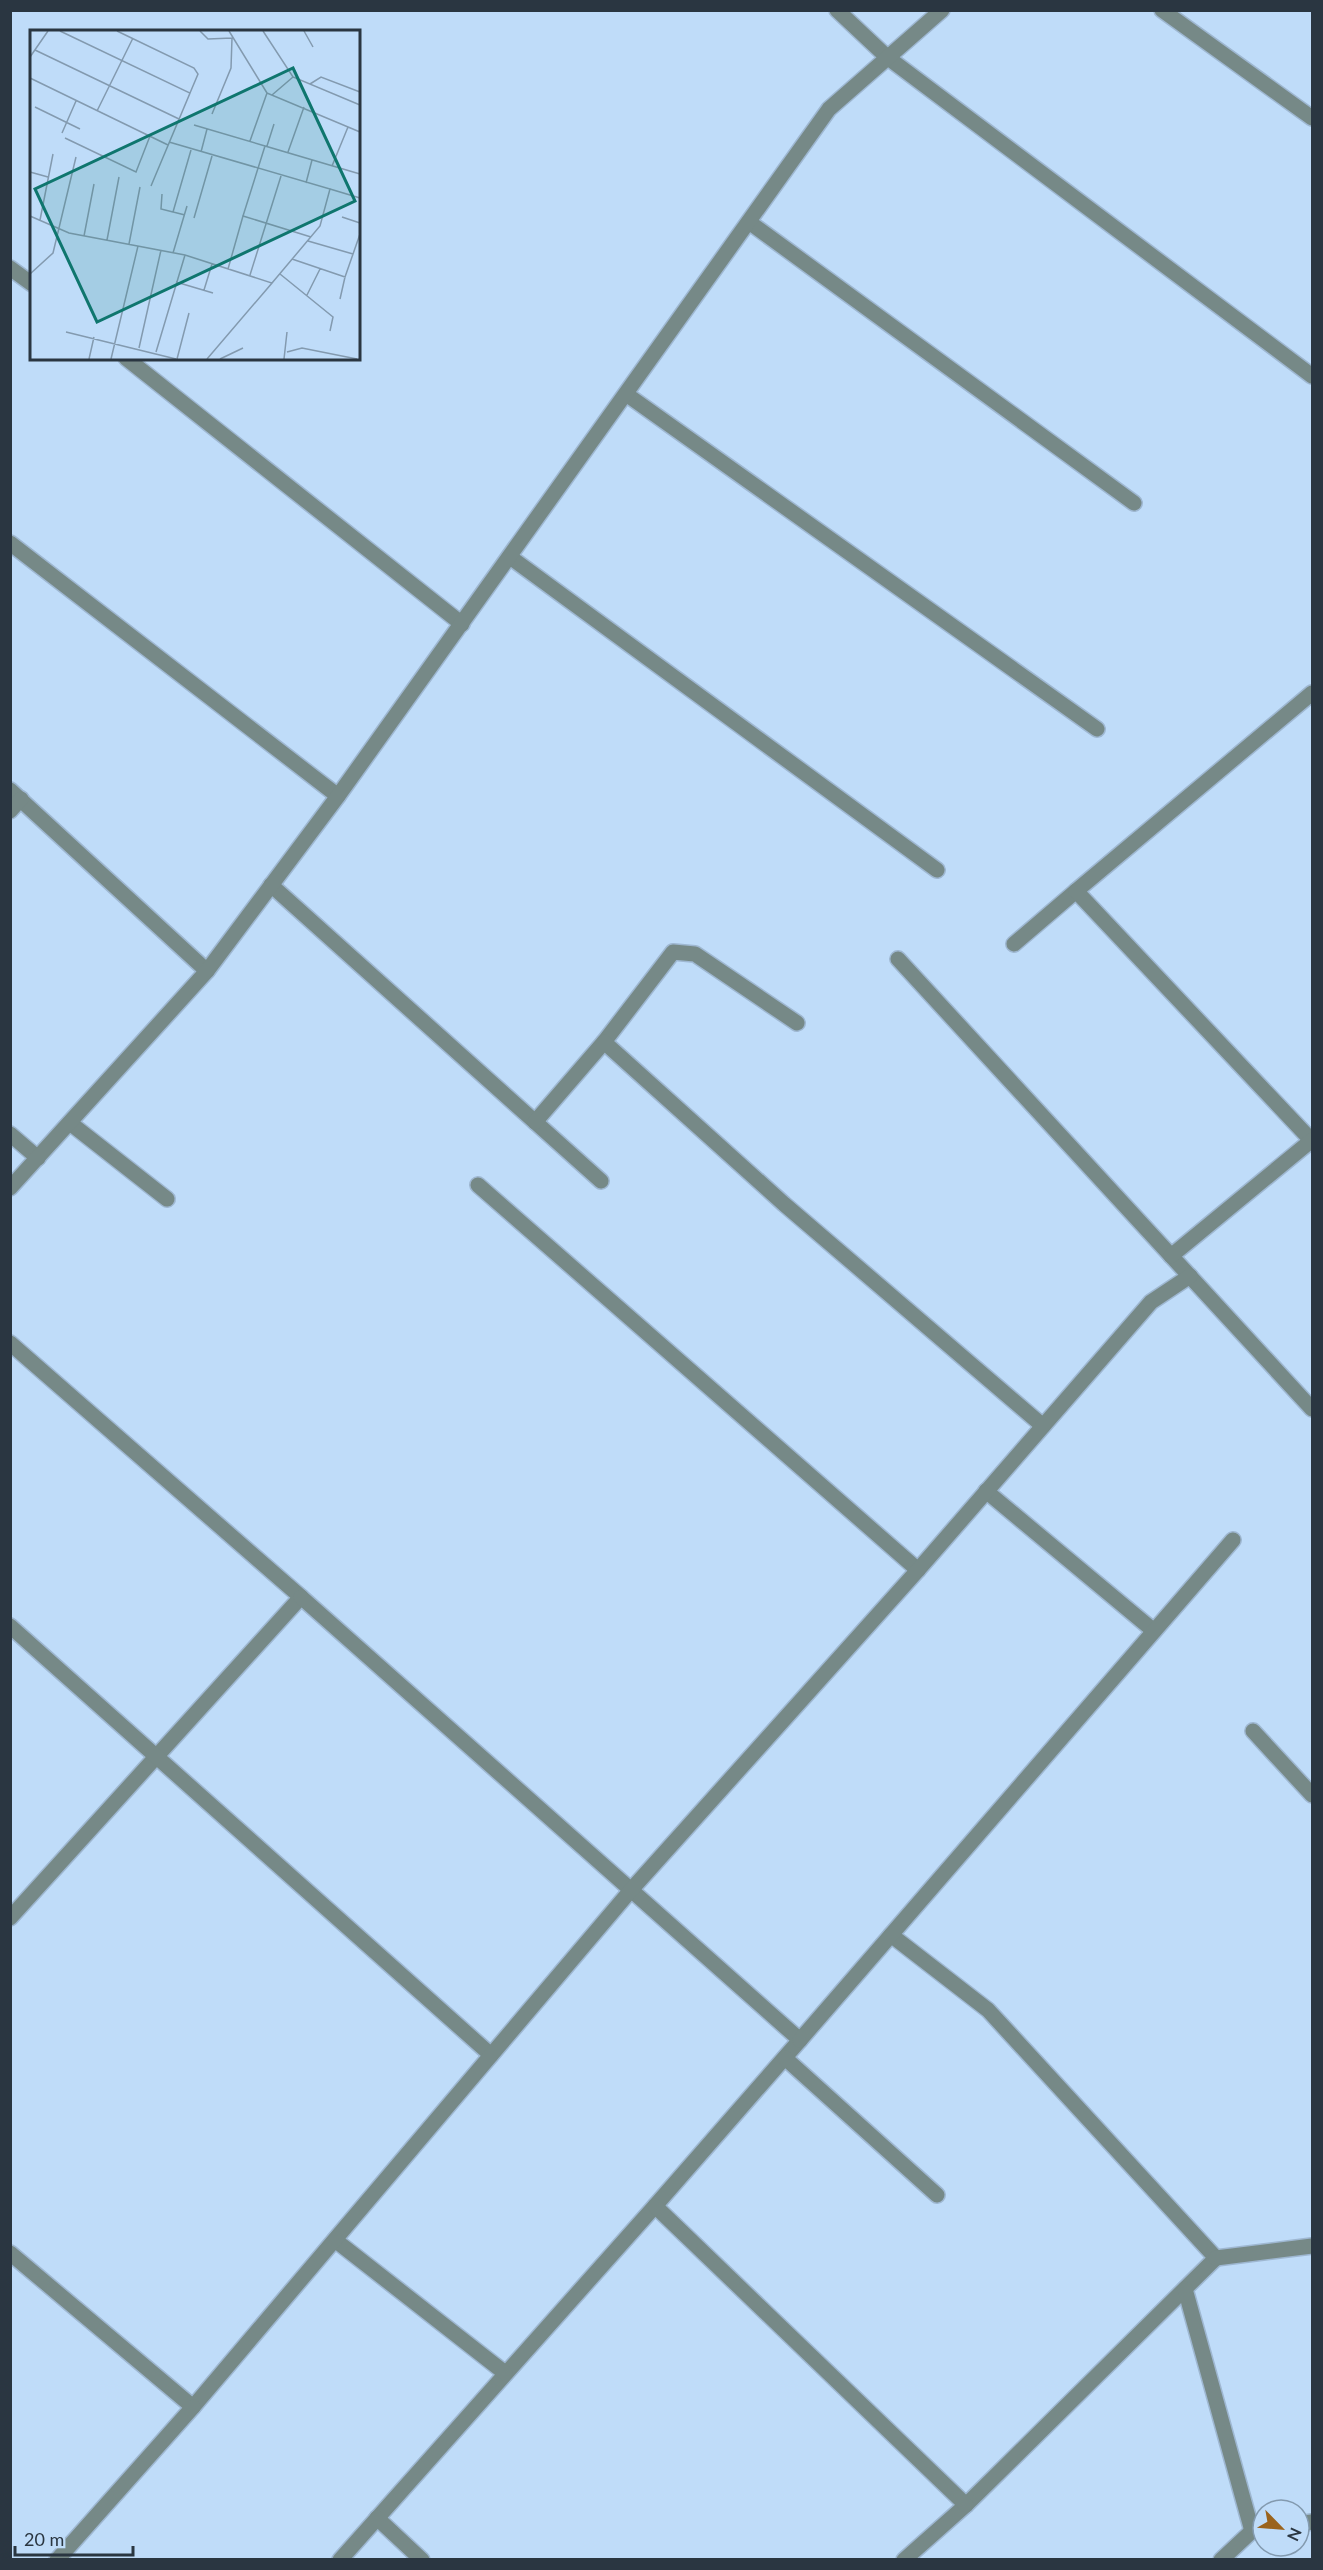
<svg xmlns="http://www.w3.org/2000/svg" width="1323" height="2570" font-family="Lato,sans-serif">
<rect width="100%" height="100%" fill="#bfdcf9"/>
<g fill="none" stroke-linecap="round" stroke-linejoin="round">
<g stroke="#9eb7d1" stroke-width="18">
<g id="minor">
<path d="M 837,10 L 887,57 L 1312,376"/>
<path d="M 1162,10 L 1312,118"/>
<path d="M 749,222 L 1134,503"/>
<path d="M 10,268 L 32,284"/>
<path d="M 126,358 L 462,624"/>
<path d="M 626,394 L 1097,729"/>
<path d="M 10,543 L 338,796"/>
<path d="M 510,557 L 937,870"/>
<path d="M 10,790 L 207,971"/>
<path d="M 10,811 L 21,799"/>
<path d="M 271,885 L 601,1181"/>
<path d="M 1014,944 L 1076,891"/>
<path d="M 898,959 L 1312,1409"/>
<path d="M 604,1042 L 673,952 L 695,954 L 797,1023"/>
<path d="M 535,1122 L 604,1042 L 784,1204 L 1043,1426"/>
<path d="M 70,1123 L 167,1199"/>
<path d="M 10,1134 L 38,1158"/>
<path d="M 1312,1141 L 1076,891 L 1312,693"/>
<path d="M 478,1185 L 918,1570"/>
<path d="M 10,1188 L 207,971 L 338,796 L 829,109 L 942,10"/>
<path d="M 1171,1256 L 1312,1140"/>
<path d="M 10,1343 L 301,1597 L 10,1918"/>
<path d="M 986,1491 L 1154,1631"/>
<path d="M 301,1597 L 800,2040 L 655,2206 L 340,2560"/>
<path d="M 10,1626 L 491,2055"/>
<path d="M 1253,1731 L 1312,1795"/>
<path d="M 891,1935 L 988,2010 L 1216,2258 L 966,2505 L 904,2560"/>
<path d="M 800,2040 L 1233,1540"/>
<path d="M 785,2058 L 937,2195"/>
<path d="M 655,2206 L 966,2505"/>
<path d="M 335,2240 L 505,2373"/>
<path d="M 10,2253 L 193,2407 L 631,1890 L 918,1570 L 1151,1302 L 1190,1276"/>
<path d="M 1216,2258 L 1312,2246"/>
<path d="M 1185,2289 L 1252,2531"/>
<path d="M 377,2518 L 422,2560"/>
<path d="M 1299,2524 L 1312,2522"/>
<path d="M 57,2560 L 193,2407"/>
<path d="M 1221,2560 L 1252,2531 L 1263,2529"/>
</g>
</g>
<use href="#minor" stroke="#768987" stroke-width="15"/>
</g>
<g transform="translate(30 30)">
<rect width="330" height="330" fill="#bfdcf9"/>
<path fill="none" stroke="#839aaf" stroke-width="1.5" d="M 30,1 L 160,63 L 121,156M 87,1 L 164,38 L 168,44 L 160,63M 170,1 L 178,9 L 202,8 L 201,38 L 182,84M 199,1 L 237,63M 233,1 L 263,47 L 330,75M 274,1 L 283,17M 5,20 L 149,89M 0,27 L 18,1M 0,48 L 138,115M 280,54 L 291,47 L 330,62M 242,65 L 263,47M 5,77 L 50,99M 67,81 L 103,8M 164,95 L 235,116M 32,103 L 46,71M 35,108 L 106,142 L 120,106M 220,111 L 237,63 L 330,102M 139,112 L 300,159 L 290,196 L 242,253M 237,116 L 244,94M 171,122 L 177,99M 258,122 L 274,77M 302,136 L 318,97M 0,142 L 18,147M 276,153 L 282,130M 300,159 L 330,168M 132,164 L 131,179 L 143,182M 155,185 L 143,182 L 161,120M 0,186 L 39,203 L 155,225 L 242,253 L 177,329M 213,186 L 235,116 L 330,144M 312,187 L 330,193M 164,188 L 182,126M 10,190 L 23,124M 54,206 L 64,154M 77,210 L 89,147M 278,211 L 323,224M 99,214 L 110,157M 143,223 L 157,176M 262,229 L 315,247 L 330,204M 198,239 L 213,186 L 281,207M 0,244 L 23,223 L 46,127M 250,244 L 303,287 L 300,301M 220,245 L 251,146M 146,252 L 183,263M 174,260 L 182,234M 277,265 L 290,239M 310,269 L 315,247M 36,302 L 146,329M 109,318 L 131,220M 126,322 L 155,225M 257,322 L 272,318 L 327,329M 59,329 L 64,307M 81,329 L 108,216M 147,329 L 159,283M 190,329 L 213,318M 254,329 L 257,302"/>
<path fill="#0f766e" fill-opacity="0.15" stroke="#0f766e" stroke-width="3" d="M 263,38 L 325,171 L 67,292 L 5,159 Z"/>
<rect width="330" height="330" fill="none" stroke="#2a3641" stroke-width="3"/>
</g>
<rect width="1323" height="2570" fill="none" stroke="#2a3641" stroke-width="24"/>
<g transform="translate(1281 2528) rotate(115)"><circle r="28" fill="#bfdcf9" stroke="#839aaf" stroke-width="1.5"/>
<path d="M0-4.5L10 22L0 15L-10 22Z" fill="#9a631d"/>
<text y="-9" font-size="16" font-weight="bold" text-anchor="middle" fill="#2a3641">N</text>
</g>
<path d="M15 2546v9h118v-9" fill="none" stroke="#2a3641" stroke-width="3"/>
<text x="24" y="2546" font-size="18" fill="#2a3641" stroke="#bfdcf9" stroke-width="4.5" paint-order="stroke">20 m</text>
</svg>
